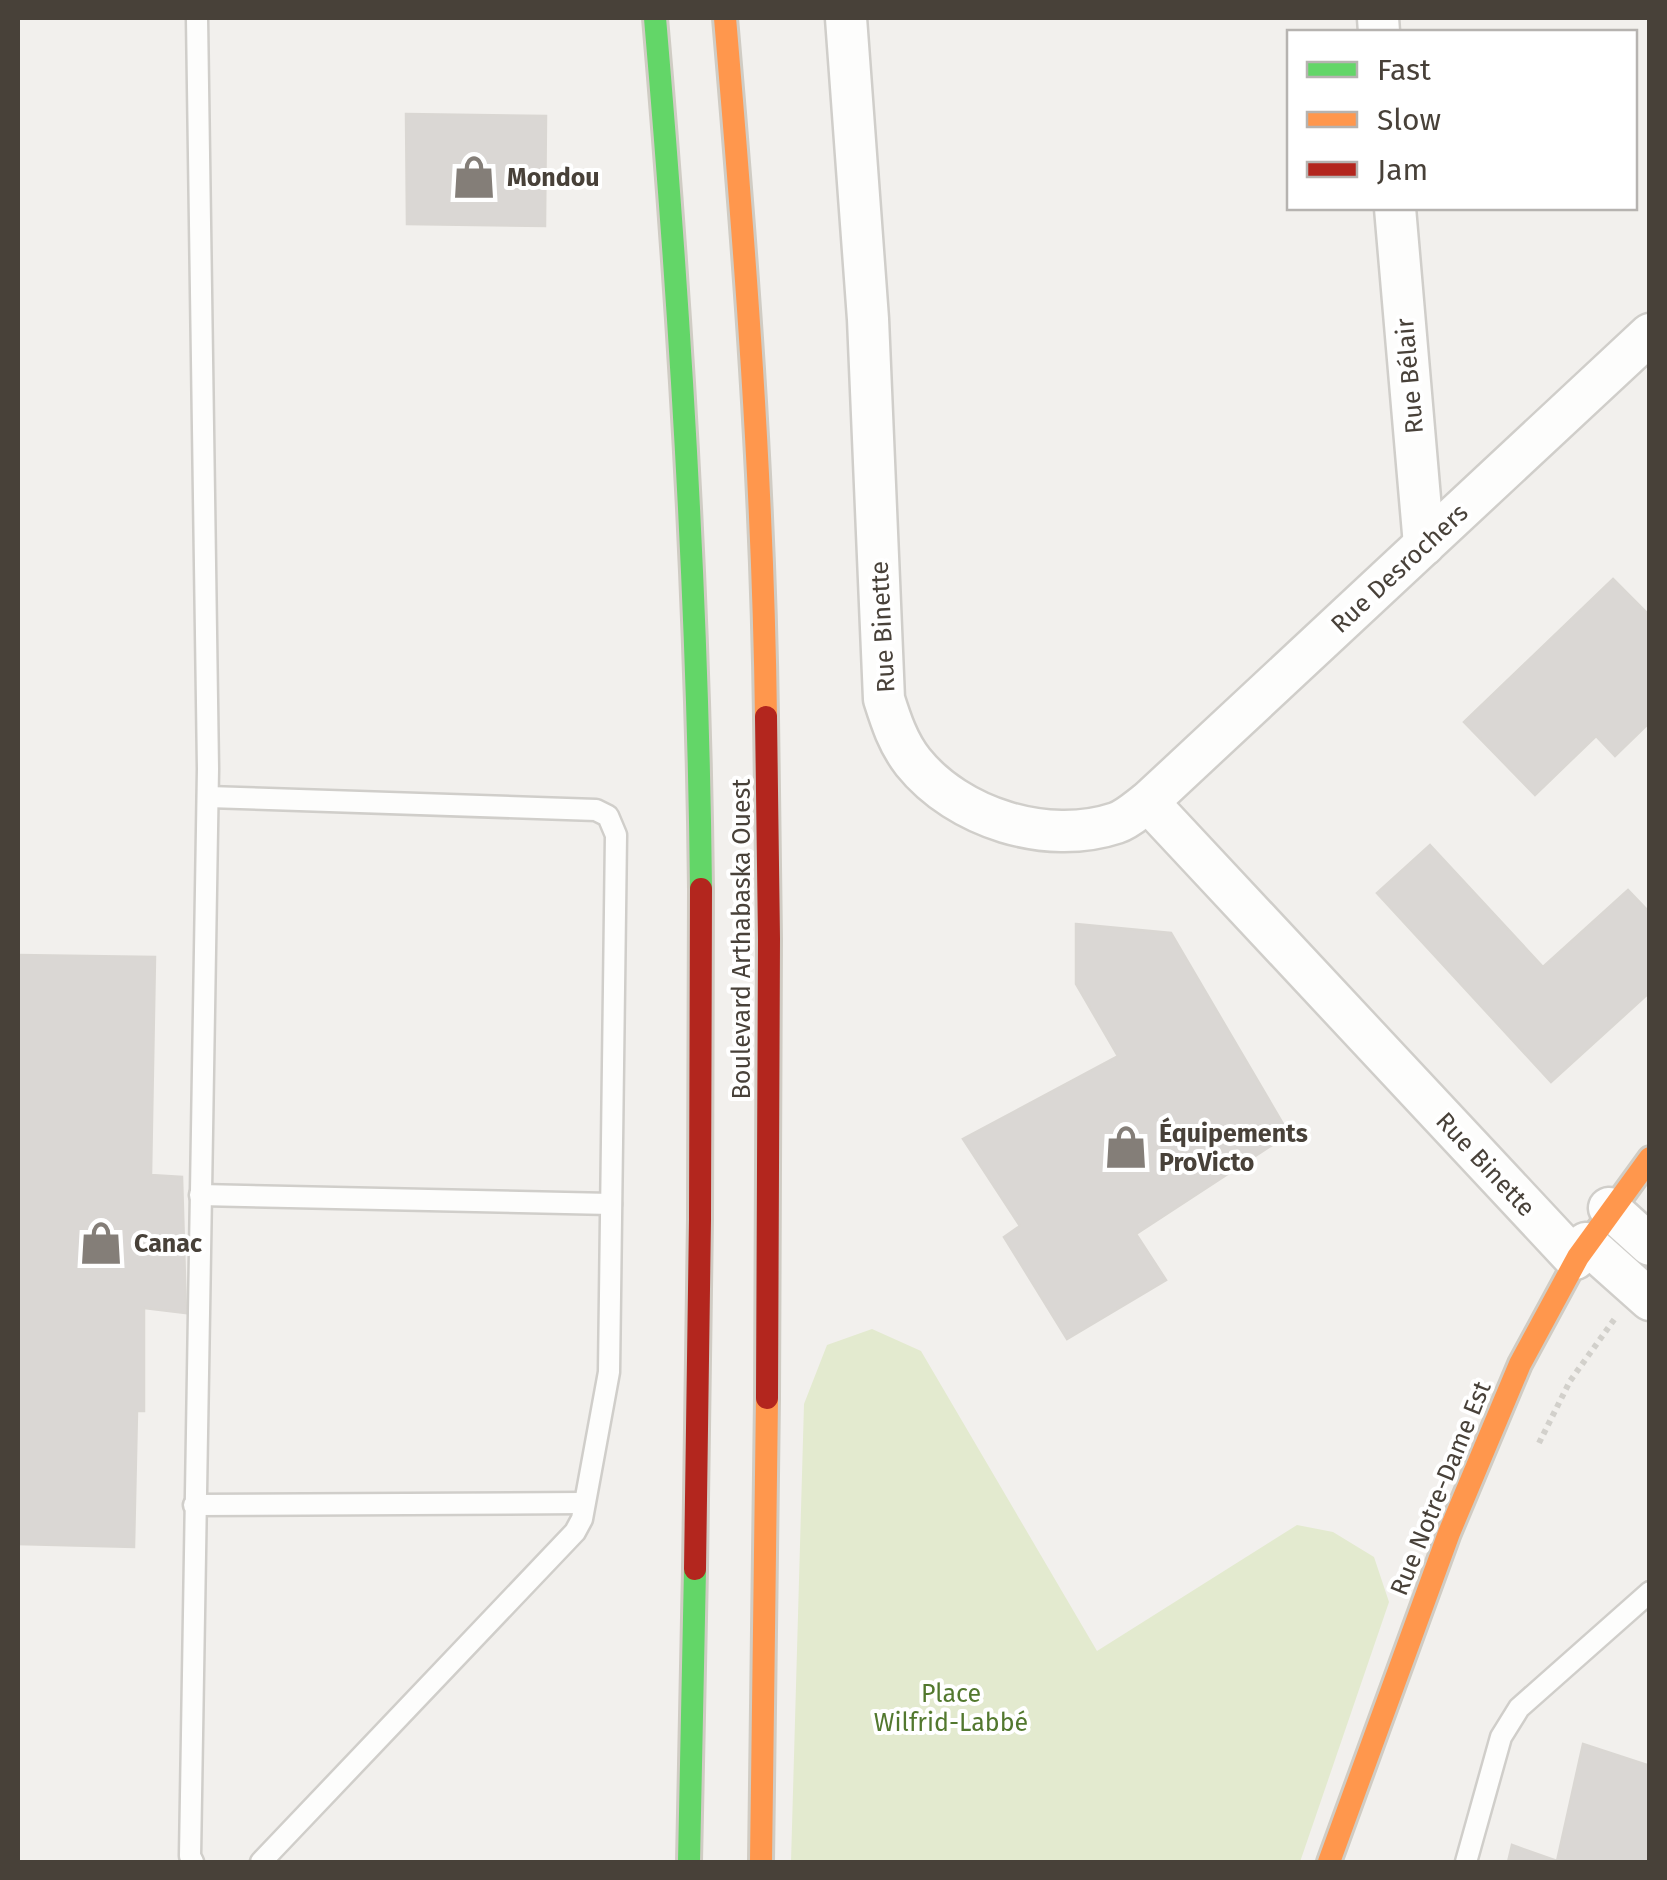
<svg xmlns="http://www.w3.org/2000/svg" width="1667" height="1880" font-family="'Fira Sans',sans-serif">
<rect width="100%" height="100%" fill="#f2f0ed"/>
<path fill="#e3eacf" d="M 872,1329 L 921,1351 L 1097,1651 L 1297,1525 L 1333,1532 L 1374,1557 L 1389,1602 L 1300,1862 L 791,1862 L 804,1404 L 827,1345 Z"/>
<g fill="#dad7d4" stroke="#dad7d3" stroke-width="2.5">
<path d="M 406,114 L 546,116 L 545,226 L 407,224 Z"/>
<path d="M 1613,579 L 1650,616 L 1650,722 L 1615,756 L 1596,736 L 1535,795 L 1464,722 Z"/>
<path d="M 1430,845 L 1543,967 L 1628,890 L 1650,913 L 1650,992 L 1551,1082 L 1377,893 Z"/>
<path d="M 1076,924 L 1171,933 L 1289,1134 L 1136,1234 L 1166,1280 L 1067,1339 L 1004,1237 L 1020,1226 L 963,1139 L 1118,1056 L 1076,984 Z"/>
<path d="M 18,955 L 155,957 L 151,1175 L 182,1177 L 186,1313 L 144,1308 L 144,1411 L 137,1411 L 134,1547 L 18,1544 Z"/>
<path d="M 1583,1744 L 1650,1766 L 1650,1862 L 1508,1862 L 1512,1845 L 1557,1861 Z"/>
</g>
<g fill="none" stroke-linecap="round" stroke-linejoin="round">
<g stroke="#d0ceca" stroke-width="25">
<g id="lane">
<path d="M 208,797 L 596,810 L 608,816 L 616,835 L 609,1372 L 582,1519 L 575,1532 L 261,1862"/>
<path d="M 200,1195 L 611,1204"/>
<path d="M 194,1505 L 584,1503"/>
<path d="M 193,1862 L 190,1856 L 208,769 L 197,18"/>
<path d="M 1466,1862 L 1501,1737 L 1519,1708 L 1650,1592"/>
</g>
</g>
<g stroke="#d0ceca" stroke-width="45">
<g id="street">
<path d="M 846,18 L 868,319 L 884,699 C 891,721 898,743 913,762 C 958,818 1047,846 1116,823 C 1128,819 1138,809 1148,802 L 1650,334"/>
<path d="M 1378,18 L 1379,32"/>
<path d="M 1395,208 L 1424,545"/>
<path d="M 1148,802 L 1575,1259"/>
<path d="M 1609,1208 L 1650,1245"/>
<path d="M 1586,1243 L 1650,1300"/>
</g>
</g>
<g stroke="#d0ccc4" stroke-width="28">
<g id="fast">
<path d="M 655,18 C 680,308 698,598 701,889"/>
<path d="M 689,1862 L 695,1569"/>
</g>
</g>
<g stroke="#d0ccc4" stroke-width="28">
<g id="slow">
<path d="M 725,18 C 745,251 763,483 766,717"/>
<path d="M 761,1862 L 767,1398"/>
<path d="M 1329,1862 L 1449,1533 L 1520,1364 L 1578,1257 L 1650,1158"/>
</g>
</g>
<g stroke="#d0ccc4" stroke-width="28">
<g id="jam">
<path d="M 766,717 L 769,939 L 767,1398"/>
<path d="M 695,1569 L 700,1219 L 701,889"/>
</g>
</g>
<path stroke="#d2d0cb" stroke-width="6" stroke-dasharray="5 5" stroke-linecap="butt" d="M 1539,1443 L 1570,1381 L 1616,1317"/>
<use href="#lane" stroke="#fdfdfc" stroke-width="20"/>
<use href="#street" stroke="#fdfdfc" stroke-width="40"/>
<use href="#fast" stroke="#63d668" stroke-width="22"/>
<use href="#slow" stroke="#ff974d" stroke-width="22"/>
<use href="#jam" stroke="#b3261e" stroke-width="22"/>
</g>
<defs>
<g id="shop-bare" transform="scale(3.45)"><path d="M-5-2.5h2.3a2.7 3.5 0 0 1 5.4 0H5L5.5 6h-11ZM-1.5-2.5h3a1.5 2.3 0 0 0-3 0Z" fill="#847e78" stroke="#fff" stroke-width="2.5" paint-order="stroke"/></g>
</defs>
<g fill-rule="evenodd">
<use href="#shop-bare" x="474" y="177"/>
<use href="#shop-bare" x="1126" y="1147"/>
<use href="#shop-bare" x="101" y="1243"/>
</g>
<g text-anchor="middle" stroke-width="8" stroke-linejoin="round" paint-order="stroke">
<g font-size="25" font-weight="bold" fill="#484139" stroke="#fff" text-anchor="start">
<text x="507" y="186">Mondou</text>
<text x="1159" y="1142">Équipements<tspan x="1159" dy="29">ProVicto</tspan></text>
<text x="134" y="1252">Canac</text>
</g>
<g font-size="25" fill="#484139" stroke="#fff">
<text transform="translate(1409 376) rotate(-95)" y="9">Rue Bélair</text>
<text transform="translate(1399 568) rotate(-43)" y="9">Rue Desrochers</text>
<text transform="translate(882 627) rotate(-93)" y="9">Rue Binette</text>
<text transform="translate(741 939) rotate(-90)" y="9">Boulevard Arthabaska Ouest</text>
<text transform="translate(1486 1164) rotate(47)" y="9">Rue Binette</text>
<text transform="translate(1440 1488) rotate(-68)" y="9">Rue Notre-Dame Est</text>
</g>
<g font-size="25" fill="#52782e" stroke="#fff">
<text x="951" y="1702">Place<tspan x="951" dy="29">Wilfrid-Labbé</tspan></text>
</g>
</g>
<rect width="1667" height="1880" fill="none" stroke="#484139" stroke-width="40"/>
<rect x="1287" y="30" width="350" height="180" fill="#ffffff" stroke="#b6b3b0" stroke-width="2.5"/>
<rect x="1307" y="62" width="50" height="15" fill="#63d668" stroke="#b6b3b0" stroke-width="2.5"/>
<text x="1377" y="80" font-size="30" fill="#484139">Fast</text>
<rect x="1307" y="112" width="50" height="15" fill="#ff974d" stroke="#b6b3b0" stroke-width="2.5"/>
<text x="1377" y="130" font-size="30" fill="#484139">Slow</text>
<rect x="1307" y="162" width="50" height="15" fill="#b3261e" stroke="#b6b3b0" stroke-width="2.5"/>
<text x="1377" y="180" font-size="30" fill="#484139">Jam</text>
</svg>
